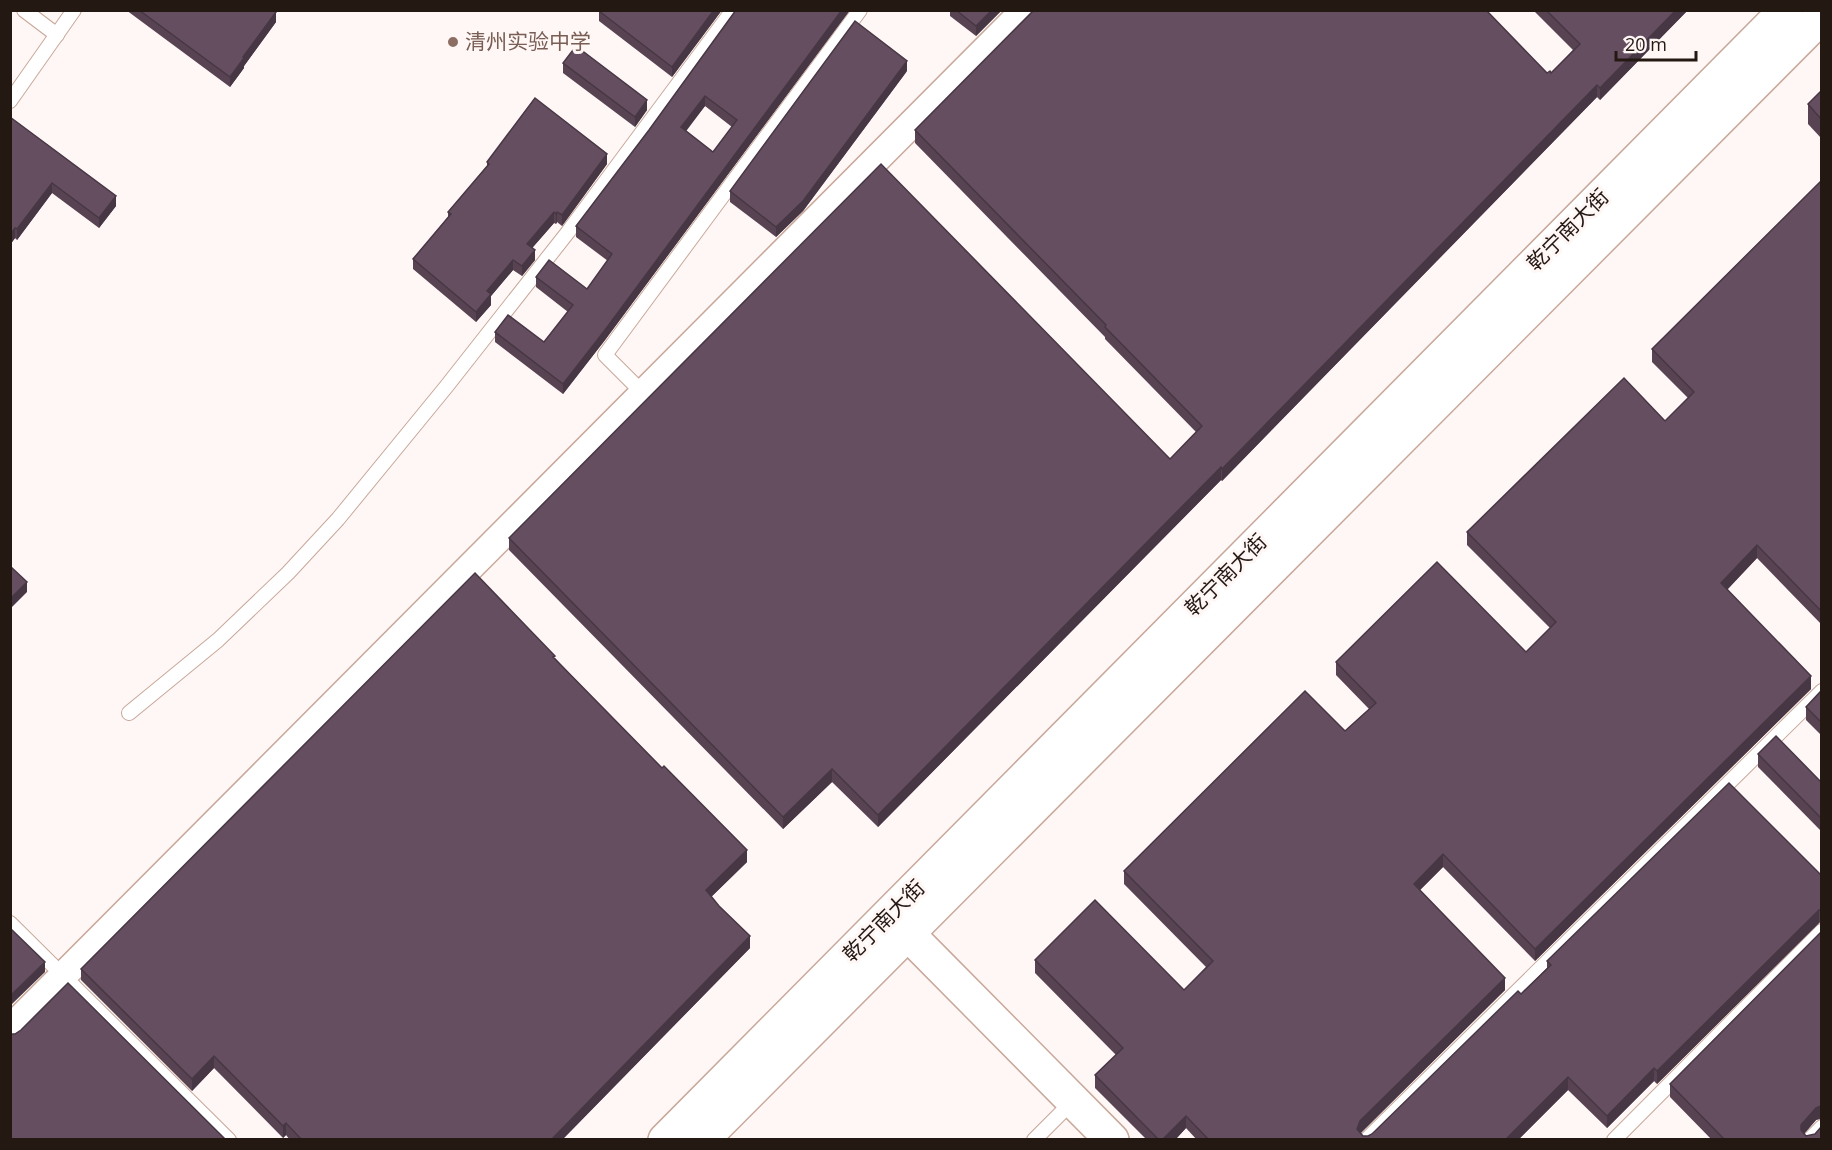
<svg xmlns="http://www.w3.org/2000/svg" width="1832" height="1150" font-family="'Open Sans','Noto Sans SC',sans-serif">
<rect width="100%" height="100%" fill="#fff7f5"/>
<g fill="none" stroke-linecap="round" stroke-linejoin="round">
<g stroke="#c8a89a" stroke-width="16">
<g id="service">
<path d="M 24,10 L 57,35"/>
<path d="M 10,101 L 74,10"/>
<path d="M 643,393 L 605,355 L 860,10"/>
<path d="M 129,713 L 218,640 L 288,573 L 338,519 L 446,387 L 568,232 L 733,10"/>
<path d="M 10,923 L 229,1140"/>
<path d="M 1034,1140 L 1073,1101"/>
<path d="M 1366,1140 L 1822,691"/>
<path d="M 1614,1140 L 1822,931"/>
<path d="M 1809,1140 L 1822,1127"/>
</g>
</g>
<g stroke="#c8a89a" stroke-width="30">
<path id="minor" d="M 10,1029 L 1025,10"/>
</g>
<g stroke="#c8a89a" stroke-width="36">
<path id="tertiary" d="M 907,933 L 1112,1140"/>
</g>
<g stroke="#c8a89a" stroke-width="36">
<g id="secondary">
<path d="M 665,1140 L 1786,10"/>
<path d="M 702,1140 L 1822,16"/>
</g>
</g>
<use href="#service" stroke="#fff" stroke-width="14"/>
<use href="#minor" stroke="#fff" stroke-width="27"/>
<use href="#tertiary" stroke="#fff" stroke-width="33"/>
<use href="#secondary" stroke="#fff" stroke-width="33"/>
</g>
<g fill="#584353" fill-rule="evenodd">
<path d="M 126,10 L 274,10 L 276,22 L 244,66 L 244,68 L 230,87 Z"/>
<path d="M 722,10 L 672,77 L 599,21 L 599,11 Z"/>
<path d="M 736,10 L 850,10 L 605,340 L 563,394 L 495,342 L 495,332 L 544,342 L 568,312 L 536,287 L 536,277 L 587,289 L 608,261 L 576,237 L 576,226 L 649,130 ZM 705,106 L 732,127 L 713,152 L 685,131 Z"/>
<path d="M 950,10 L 1002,10 L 976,36 L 950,16 Z"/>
<path d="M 1533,10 L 1688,10 L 1600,100 L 1597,97 L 1222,481 L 1221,480 L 878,827 L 832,782 L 783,829 L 509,550 L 509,538 L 1170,459 L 1196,432 L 1105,339 L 1105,337 L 915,143 L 915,130 L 1551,73 L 1573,50 Z"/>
<path d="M 563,63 L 647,110 L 635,127 L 563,73 Z"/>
<path d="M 907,71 L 803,211 L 776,237 L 730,202 L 730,191 Z"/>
<path d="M 1821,91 L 1821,138 L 1808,124 L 1808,104 Z"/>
<path d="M 10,117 L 116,206 L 99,228 L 52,193 L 17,240 L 15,238 L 10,245 Z"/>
<path d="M 487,162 L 607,164 L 562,226 L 557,222 L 556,224 L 554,223 L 532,248 L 535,260 L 522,276 L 513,270 L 491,296 L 491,305 L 476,322 L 413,269 L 413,259 L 448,217 L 448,212 L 487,166 Z"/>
<path d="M 1821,181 L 1821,624 L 1757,558 L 1727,590 L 1811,689 L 1535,961 L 1443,867 L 1420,890 L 1505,990 L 1360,1133 L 1363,1136 L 1368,1136 L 1372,1134 L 1521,994 L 1547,968 L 1547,961 L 1821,875 L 1821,922 L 1819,923 L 1657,1084 L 1654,1081 L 1607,1128 L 1568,1090 L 1518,1140 L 1197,1140 L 1186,1128 L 1175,1140 L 1147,1140 L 1095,1088 L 1095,1075 L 1116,1055 L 1035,973 L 1035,960 L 1184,990 L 1206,967 L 1124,884 L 1124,871 L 1345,731 L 1369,709 L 1336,675 L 1336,662 L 1526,652 L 1550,628 L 1467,545 L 1467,532 L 1665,421 L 1688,398 L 1652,362 L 1652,349 Z"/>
<path d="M 555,658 L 747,862 L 711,897 L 750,948 L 562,1140 L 290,1140 L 286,1135 L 283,1138 L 214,1068 L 192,1091 L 81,980 L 81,969 Z"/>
<path d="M 1821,691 L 1821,735 L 1806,720 L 1806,707 Z"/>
<path d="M 1758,754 L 1821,782 L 1821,831 L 1758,767 Z"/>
<path d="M 1821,932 L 1821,1119 L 1816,1120 L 1804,1134 L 1806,1136 L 1821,1140 L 1712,1140 L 1670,1097 L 1670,1084 Z"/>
</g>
<g fill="#473744">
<path d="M 714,10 L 722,10 L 672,77 L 672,67 Z"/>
<path d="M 842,10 L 850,10 L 605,340 L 563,394 L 563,384 Z"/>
<path d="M 992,10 L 1002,10 L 976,36 L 976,26 Z"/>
<path d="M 1676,10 L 1688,10 L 1600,100 L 1600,88 Z"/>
<path d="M 276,12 L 276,22 L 244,66 L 244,68 L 230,87 L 230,77 L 243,57 Z"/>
<path d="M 907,61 L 907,71 L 803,211 L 776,237 L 776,227 Z"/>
<path d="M 1597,85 L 1597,97 L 1222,481 L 1222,469 Z"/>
<path d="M 705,96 L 705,106 L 681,138 L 681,127 Z"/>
<path d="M 647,100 L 647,110 L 635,127 L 635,117 Z"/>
<path d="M 607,154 L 607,164 L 562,226 L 562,215 Z"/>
<path d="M 52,183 L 52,193 L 17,240 L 17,229 Z"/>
<path d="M 116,196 L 116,206 L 99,228 L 99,218 Z"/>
<path d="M 554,212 L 554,223 L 527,254 L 527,244 Z"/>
<path d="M 557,212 L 557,222 L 556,224 L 556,214 Z"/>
<path d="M 15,228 L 15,238 L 10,245 L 10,235 Z"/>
<path d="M 535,250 L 535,260 L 522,276 L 522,266 Z"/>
<path d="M 513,260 L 513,270 L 491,296 L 491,305 L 476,322 L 476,312 L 487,291 Z"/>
<path d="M 1221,467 L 1221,480 L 878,827 L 878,815 Z"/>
<path d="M 1757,545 L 1757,558 L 1721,596 L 1721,583 Z"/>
<path d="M 27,582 L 27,592 L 10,609 L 10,599 Z"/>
<path d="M 1811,676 L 1811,689 L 1535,961 L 1535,949 Z"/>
<path d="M 832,769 L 832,782 L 783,829 L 783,817 Z"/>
<path d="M 747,850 L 747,862 L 706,902 L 706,890 Z"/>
<path d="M 1443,854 L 1443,867 L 1414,896 L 1414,884 Z"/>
<path d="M 1819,910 L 1819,923 L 1657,1084 L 1657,1071 Z"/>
<path d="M 750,936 L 750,948 L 562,1140 L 551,1140 Z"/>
<path d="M 45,962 L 45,972 L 10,1006 L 10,996 Z"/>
<path d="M 1505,978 L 1505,990 L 1360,1134 L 1357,1129 L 1360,1121 Z"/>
<path d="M 214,1056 L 214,1068 L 192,1091 L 192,1079 Z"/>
<path d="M 1654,1068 L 1654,1081 L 1607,1128 L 1607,1116 Z"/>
<path d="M 1568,1077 L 1568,1090 L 1518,1140 L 1505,1140 Z"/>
<path d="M 1820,1106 L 1820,1118 L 1816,1120 L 1801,1137 L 1801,1125 L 1816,1108 Z"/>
<path d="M 1186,1116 L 1186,1128 L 1175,1140 L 1162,1140 Z"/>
<path d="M 286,1123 L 286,1135 L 283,1138 L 283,1126 Z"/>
</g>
<g fill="#664e61" stroke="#473744" stroke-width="1.5" fill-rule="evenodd">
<path d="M 139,10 L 274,10 L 276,12 L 243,57 L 244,58 L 230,77 Z"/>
<path d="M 600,10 L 714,10 L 672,67 L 599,11 Z"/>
<path d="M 736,10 L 842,10 L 605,330 L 563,384 L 495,332 L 508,315 L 544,342 L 573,305 L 536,277 L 549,260 L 587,289 L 612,254 L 576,226 L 649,130 ZM 705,96 L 737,120 L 713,152 L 681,127 Z"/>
<path d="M 956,10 L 992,10 L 976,26 Z"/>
<path d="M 1034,10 L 1486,10 L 1547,73 L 1550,71 L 1551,73 L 1580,44 L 1546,10 L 1676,10 L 1600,88 L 1597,85 L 1222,469 L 1221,467 L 878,815 L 832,769 L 783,817 L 509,538 L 881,164 L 1170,459 L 1202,426 L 1105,327 L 1106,325 L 915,130 Z"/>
<path d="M 855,21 L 907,61 L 803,201 L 776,227 L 730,191 Z"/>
<path d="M 576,46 L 647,100 L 635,117 L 563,63 Z"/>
<path d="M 1821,91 L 1821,119 L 1808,104 Z"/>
<path d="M 535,98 L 607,154 L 562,215 L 557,212 L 556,214 L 554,212 L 527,244 L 535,250 L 522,266 L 513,260 L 487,291 L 491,294 L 476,312 L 413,259 L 451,214 L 448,212 L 489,164 L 487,162 Z"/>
<path d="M 10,117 L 116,196 L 99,218 L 52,183 L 17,229 L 15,228 L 10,235 Z"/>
<path d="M 1821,181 L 1821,611 L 1757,545 L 1721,583 L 1811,676 L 1535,949 L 1443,854 L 1414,884 L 1505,978 L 1360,1121 L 1357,1129 L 1363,1136 L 1368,1136 L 1372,1134 L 1518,991 L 1521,994 L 1551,965 L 1547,961 L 1729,783 L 1821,875 L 1821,910 L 1819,910 L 1657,1071 L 1654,1068 L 1607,1116 L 1568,1077 L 1505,1140 L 1209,1140 L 1186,1116 L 1162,1140 L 1159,1140 L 1095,1075 L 1123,1048 L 1035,960 L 1095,900 L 1184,990 L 1213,961 L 1124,871 L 1305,691 L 1345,731 L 1376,703 L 1336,662 L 1437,562 L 1526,652 L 1556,622 L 1467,532 L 1624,378 L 1665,421 L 1694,392 L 1652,349 Z"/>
<path d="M 10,566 L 27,582 L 10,599 Z"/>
<path d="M 475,573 L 555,656 L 553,657 L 662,768 L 664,766 L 747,850 L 706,890 L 719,906 L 750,936 L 551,1140 L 302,1140 L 286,1123 L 283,1126 L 214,1056 L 192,1079 L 81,969 Z"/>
<path d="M 1821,691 L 1821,722 L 1806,707 Z"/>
<path d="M 1776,736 L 1821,782 L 1821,818 L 1758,754 Z"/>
<path d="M 10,928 L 45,962 L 10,996 Z"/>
<path d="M 1821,932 L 1821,1106 L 1816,1108 L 1801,1125 L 1801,1130 L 1806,1136 L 1815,1134 L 1821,1127 L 1821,1140 L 1725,1140 L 1670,1084 Z"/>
<path d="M 68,983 L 226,1140 L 10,1140 L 10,1034 L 15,1034 L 21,1030 Z"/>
</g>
<circle fill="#8d6e63" stroke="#fff7f5" stroke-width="2" cx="453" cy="42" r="6"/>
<g text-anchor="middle" stroke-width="6" stroke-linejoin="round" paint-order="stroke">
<g font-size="21" fill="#785e54" stroke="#fff7f5" text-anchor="start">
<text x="465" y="49">清州实验中学</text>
</g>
<g font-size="21" fill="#241813" stroke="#fff7f5">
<text transform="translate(1568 230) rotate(-45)" y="7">乾宁南大街</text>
<text transform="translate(1226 575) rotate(-45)" y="7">乾宁南大街</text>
<text transform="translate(884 921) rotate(-45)" y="7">乾宁南大街</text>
</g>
</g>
<rect width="1832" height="1150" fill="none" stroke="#241813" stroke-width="24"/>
<path d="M1616 51v9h80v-9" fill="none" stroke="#241813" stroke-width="3"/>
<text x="1625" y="51" font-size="18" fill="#241813" stroke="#fff7f5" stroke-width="4.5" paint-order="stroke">20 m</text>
</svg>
